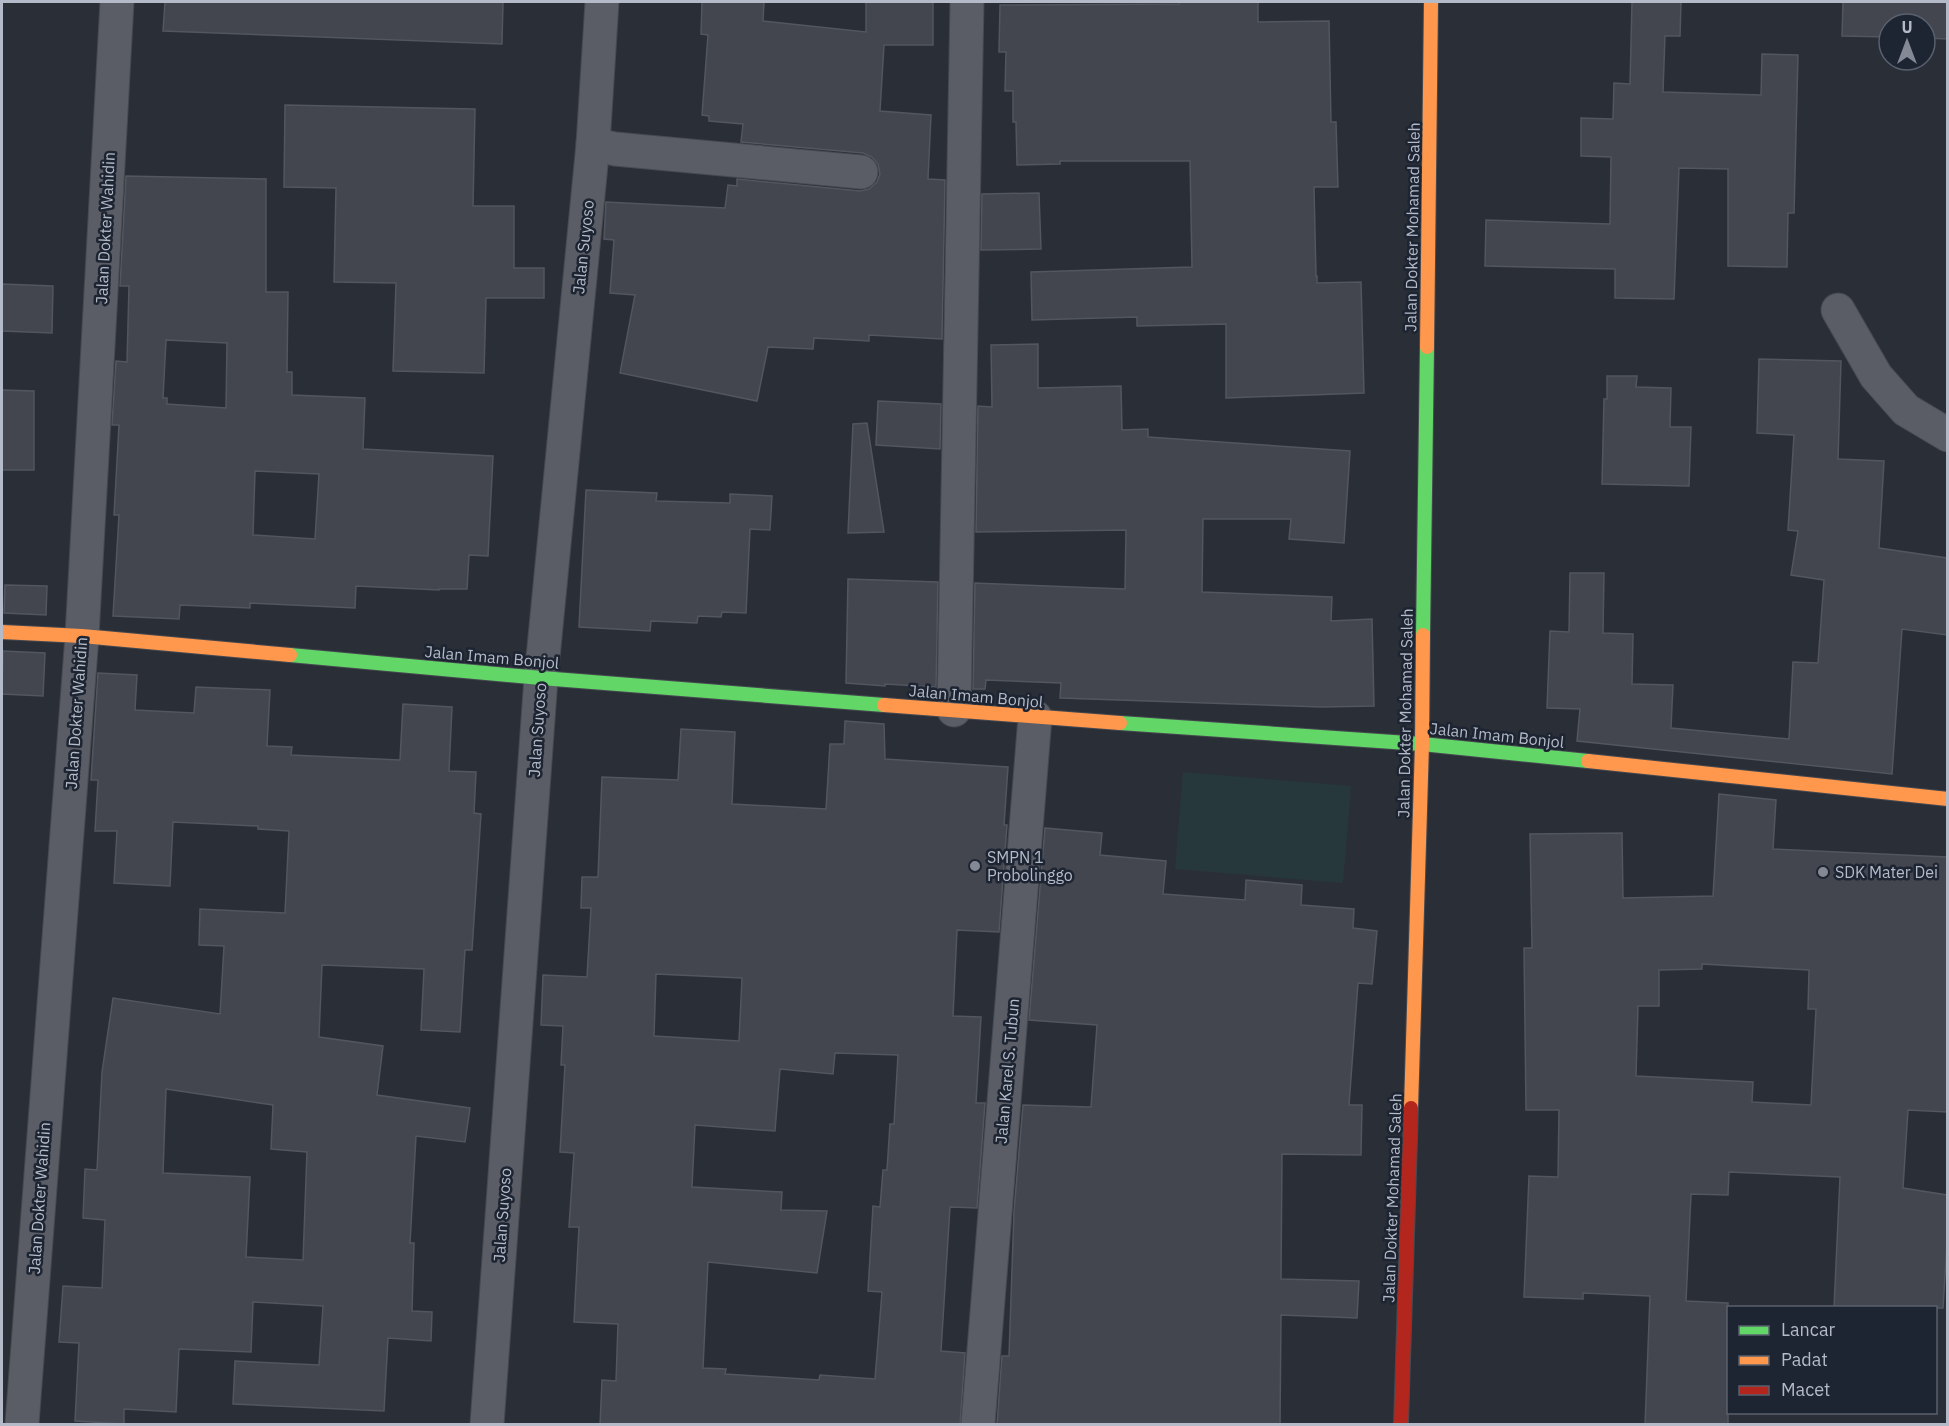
<svg xmlns="http://www.w3.org/2000/svg" width="1949" height="1426" font-family="'IBM Plex Sans',sans-serif">
<rect width="100%" height="100%" fill="#2a2e37"/>
<path fill="#27383d" d="M 1183,772 L 1351,786 L 1343,883 L 1175,869 Z"/>
<g fill="#43464e" stroke="#52565f" stroke-width="1.5" fill-rule="evenodd">
<path d="M 165,2 L 503,2 L 502,44 L 163,31 Z"/>
<path d="M 702,2 L 764,2 L 763,21 L 866,32 L 866,2 L 933,2 L 933,45 L 884,45 L 880,111 L 931,115 L 928,179 L 945,180 L 942,339 L 869,335 L 869,341 L 814,338 L 813,349 L 768,347 L 757,401 L 620,373 L 635,295 L 610,293 L 614,240 L 604,239 L 606,202 L 725,208 L 728,185 L 737,186 L 737,179 L 860,191 L 869,189 L 877,182 L 880,174 L 878,164 L 872,157 L 863,153 L 741,142 L 743,124 L 709,121 L 709,116 L 702,115 L 708,35 L 701,34 Z"/>
<path d="M 1179,2 L 1258,2 L 1258,22 L 1329,21 L 1331,122 L 1336,122 L 1338,187 L 1314,187 L 1316,276 L 1317,276 L 1317,283 L 1361,282 L 1364,393 L 1226,398 L 1226,324 L 1137,326 L 1137,317 L 1032,320 L 1031,272 L 1192,267 L 1190,161 L 1060,161 L 1060,164 L 1017,165 L 1016,122 L 1013,122 L 1013,91 L 1005,91 L 1006,52 L 999,52 L 1000,5 L 1179,4 Z"/>
<path d="M 1632,2 L 1681,2 L 1680,36 L 1665,36 L 1663,92 L 1761,95 L 1762,54 L 1798,55 L 1794,213 L 1788,213 L 1787,267 L 1728,266 L 1728,169 L 1679,168 L 1674,299 L 1615,298 L 1615,269 L 1485,266 L 1486,220 L 1610,224 L 1611,157 L 1581,156 L 1581,118 L 1613,119 L 1614,83 L 1630,84 Z"/>
<path d="M 1843,2 L 1947,2 L 1947,39 L 1925,38 L 1925,24 L 1889,24 L 1889,37 L 1842,36 Z"/>
<path d="M 285,105 L 475,109 L 473,206 L 514,206 L 514,268 L 544,268 L 544,298 L 486,298 L 484,373 L 393,371 L 396,283 L 334,282 L 336,188 L 284,187 Z"/>
<path d="M 126,176 L 266,179 L 266,292 L 288,292 L 287,372 L 292,372 L 292,395 L 365,398 L 363,449 L 493,456 L 488,556 L 469,555 L 467,589 L 439,589 L 439,590 L 356,586 L 355,608 L 250,603 L 250,608 L 180,605 L 179,619 L 113,616 L 119,515 L 114,515 L 119,425 L 112,425 L 116,361 L 127,362 L 129,286 L 120,286 ZM 166,340 L 227,343 L 226,408 L 167,404 L 167,398 L 163,398 ZM 255,471 L 319,474 L 315,539 L 253,535 Z"/>
<path d="M 1039,193 L 1041,249 L 981,250 L 982,194 Z"/>
<path d="M 2,284 L 53,286 L 52,333 L 2,331 Z"/>
<path d="M 1038,344 L 1038,388 L 1121,386 L 1122,430 L 1148,429 L 1148,437 L 1350,451 L 1344,543 L 1289,539 L 1291,519 L 1203,519 L 1202,592 L 1332,597 L 1331,621 L 1372,619 L 1374,706 L 1322,707 L 1060,698 L 1061,683 L 986,680 L 985,689 L 973,689 L 975,583 L 1125,589 L 1126,530 L 976,532 L 978,406 L 992,407 L 991,345 Z"/>
<path d="M 1759,359 L 1841,361 L 1838,459 L 1884,461 L 1879,548 L 1947,558 L 1947,635 L 1902,629 L 1892,774 L 1577,741 L 1580,709 L 1547,708 L 1550,631 L 1569,632 L 1570,573 L 1604,573 L 1603,633 L 1633,634 L 1632,684 L 1673,685 L 1671,728 L 1789,739 L 1793,662 L 1818,663 L 1824,580 L 1791,575 L 1798,531 L 1788,530 L 1794,435 L 1757,433 Z"/>
<path d="M 1607,376 L 1637,376 L 1636,387 L 1671,388 L 1670,427 L 1691,427 L 1689,486 L 1602,484 L 1604,399 L 1607,399 Z"/>
<path d="M 2,390 L 34,391 L 34,470 L 2,470 Z"/>
<path d="M 878,401 L 941,404 L 940,449 L 876,445 Z"/>
<path d="M 867,423 L 884,532 L 848,533 L 853,424 Z"/>
<path d="M 586,490 L 657,493 L 656,501 L 730,503 L 730,494 L 772,496 L 770,530 L 750,529 L 746,613 L 722,612 L 721,617 L 698,616 L 697,623 L 651,621 L 650,631 L 579,627 Z"/>
<path d="M 848,579 L 938,582 L 936,687 L 885,684 L 885,686 L 846,683 Z"/>
<path d="M 5,585 L 47,586 L 46,615 L 4,613 Z"/>
<path d="M 3,651 L 45,653 L 43,696 L 2,694 Z"/>
<path d="M 98,673 L 137,675 L 135,710 L 194,713 L 196,687 L 270,690 L 267,746 L 292,747 L 291,755 L 400,760 L 403,704 L 452,707 L 449,771 L 476,772 L 474,813 L 481,814 L 472,950 L 465,950 L 460,1032 L 421,1030 L 424,969 L 322,965 L 319,1037 L 383,1046 L 377,1095 L 470,1108 L 465,1142 L 416,1136 L 410,1243 L 414,1243 L 412,1311 L 432,1312 L 431,1341 L 388,1338 L 384,1411 L 233,1404 L 235,1361 L 319,1365 L 323,1306 L 253,1302 L 251,1352 L 179,1349 L 176,1412 L 124,1409 L 124,1424 L 75,1421 L 79,1343 L 59,1342 L 63,1286 L 102,1288 L 105,1220 L 83,1218 L 85,1169 L 97,1170 L 102,1072 L 113,998 L 220,1014 L 224,946 L 199,945 L 200,909 L 285,913 L 289,831 L 258,829 L 258,826 L 173,822 L 170,886 L 114,883 L 117,831 L 95,831 L 98,780 L 91,780 ZM 166,1089 L 273,1105 L 271,1149 L 307,1152 L 303,1260 L 246,1257 L 250,1177 L 163,1173 Z"/>
<path d="M 845,721 L 884,724 L 885,759 L 1008,767 L 1004,825 L 1007,825 L 999,932 L 957,930 L 953,1016 L 981,1017 L 976,1103 L 985,1103 L 977,1208 L 950,1207 L 941,1351 L 965,1353 L 960,1425 L 600,1425 L 602,1380 L 616,1381 L 618,1324 L 574,1322 L 579,1227 L 569,1227 L 574,1153 L 560,1152 L 565,1065 L 561,1065 L 563,1026 L 541,1025 L 543,975 L 587,977 L 591,908 L 581,908 L 582,877 L 598,877 L 602,777 L 678,780 L 681,729 L 735,732 L 732,804 L 826,809 L 830,744 L 844,744 ZM 656,974 L 742,978 L 739,1041 L 654,1036 ZM 835,1053 L 898,1055 L 894,1124 L 890,1124 L 887,1170 L 883,1170 L 880,1207 L 873,1206 L 868,1291 L 882,1292 L 875,1379 L 820,1375 L 819,1380 L 725,1374 L 726,1369 L 703,1368 L 708,1262 L 817,1273 L 827,1211 L 781,1210 L 782,1192 L 692,1187 L 695,1125 L 775,1131 L 780,1069 L 833,1074 Z"/>
<path d="M 1719,794 L 1776,800 L 1773,849 L 1947,857 L 1947,1112 L 1908,1110 L 1903,1188 L 1947,1195 L 1947,1244 L 1943,1308 L 1834,1308 L 1840,1177 L 1729,1172 L 1728,1195 L 1691,1194 L 1686,1301 L 1728,1303 L 1728,1425 L 1645,1425 L 1650,1296 L 1583,1293 L 1583,1299 L 1524,1297 L 1529,1176 L 1558,1177 L 1559,1110 L 1526,1110 L 1524,948 L 1532,948 L 1530,834 L 1622,833 L 1623,898 L 1713,896 ZM 1702,964 L 1809,970 L 1808,1009 L 1816,1009 L 1811,1105 L 1752,1102 L 1753,1082 L 1636,1076 L 1638,1006 L 1659,1006 L 1659,970 L 1702,969 Z"/>
<path d="M 1045,828 L 1102,833 L 1100,855 L 1166,861 L 1163,894 L 1245,900 L 1246,880 L 1302,885 L 1301,905 L 1354,909 L 1353,928 L 1377,931 L 1372,984 L 1358,983 L 1349,1105 L 1362,1105 L 1361,1155 L 1282,1154 L 1281,1279 L 1359,1281 L 1357,1318 L 1281,1315 L 1280,1425 L 997,1425 L 1002,1356 L 1009,1356 L 1014,1211 L 1023,1105 L 1091,1107 L 1097,1025 L 1029,1020 Z"/>
</g>
<g fill="none" stroke-linecap="round" stroke-linejoin="round">
<g stroke="#464950" stroke-width="35">
<g id="street">
<path d="M 593,144 L 615,149 L 861,172"/>
<path d="M 1838,310 L 1876,376 L 1906,410 L 1948,435"/>
<path d="M 954,710 L 967,2"/>
<path d="M 22,1424 L 82,636 L 117,2"/>
<path d="M 487,1424 L 541,678 L 593,144 L 602,2"/>
<path d="M 978,1424 L 1035,717"/>
</g>
</g>
<g stroke="#464950" stroke-width="16">
<g id="fast">
<path d="M 1423,635 L 1427,347"/>
<path d="M 290,655 L 541,678 L 884,705"/>
<path d="M 1120,723 L 1422,744 L 1588,761"/>
</g>
</g>
<g stroke="#464950" stroke-width="16">
<g id="slow">
<path d="M 1427,347 L 1431,2"/>
<path d="M 2,632 L 82,636 L 290,655"/>
<path d="M 884,705 L 1120,723"/>
<path d="M 1588,761 L 1948,799"/>
<path d="M 1411,1108 L 1422,744 L 1423,635"/>
</g>
</g>
<g stroke="#464950" stroke-width="16">
<path id="jam" d="M 1401,1424 L 1411,1108"/>
</g>
<use href="#street" stroke="#5a5d65" stroke-width="33"/>
<use href="#fast" stroke="#63d668" stroke-width="14"/>
<use href="#slow" stroke="#ff974d" stroke-width="14"/>
<use href="#jam" stroke="#b3261e" stroke-width="14"/>
</g>
<g fill="#848995" stroke="#1d2432" stroke-width="2">
<circle cx="975" cy="866" r="6"/>
<circle cx="1823" cy="872" r="6"/>
</g>
<g text-anchor="middle" stroke-width="5" stroke-linejoin="round" paint-order="stroke">
<g font-size="16" fill="#b4bac8" stroke="#1d2432">
<text transform="translate(1412 227) rotate(-89)" y="6">Jalan Dokter Mohamad Saleh</text>
<text transform="translate(105 228) rotate(-87)" y="6">Jalan Dokter Wahidin</text>
<text transform="translate(583 247) rotate(-84)" y="6">Jalan Suyoso</text>
<text transform="translate(492 657) rotate(5)" y="6">Jalan Imam Bonjol</text>
<text transform="translate(976 696) rotate(5)" y="6">Jalan Imam Bonjol</text>
<text transform="translate(76 713) rotate(-86)" y="6">Jalan Dokter Wahidin</text>
<text transform="translate(1405 713) rotate(-89)" y="6">Jalan Dokter Mohamad Saleh</text>
<text transform="translate(537 730) rotate(-86)" y="6">Jalan Suyoso</text>
<text transform="translate(1497 735) rotate(6)" y="6">Jalan Imam Bonjol</text>
<text transform="translate(1007 1071) rotate(-85)" y="6">Jalan Karel S. Tubun</text>
<text transform="translate(39 1198) rotate(-86)" y="6">Jalan Dokter Wahidin</text>
<text transform="translate(1392 1198) rotate(-88)" y="6">Jalan Dokter Mohamad Saleh</text>
<text transform="translate(502 1215) rotate(-86)" y="6">Jalan Suyoso</text>
</g>
<g font-size="16" fill="#b4bac8" stroke="#1d2432" text-anchor="start">
<text x="987" y="863">SMPN 1<tspan x="987" dy="18">Probolinggo</tspan></text>
<text x="1835" y="878">SDK Mater Dei</text>
</g>
</g>
<rect width="1949" height="1426" fill="none" stroke="#b4bac8" stroke-width="6"/>
<rect x="1727" y="1306" width="210" height="108" fill="#1d2432" stroke="#59606e" stroke-width="1.5"/>
<rect x="1739" y="1326" width="30" height="9" fill="#63d668" stroke="#59606e" stroke-width="1.5"/>
<text x="1781" y="1336" font-size="18" fill="#b4bac8">Lancar</text>
<rect x="1739" y="1356" width="30" height="9" fill="#ff974d" stroke="#59606e" stroke-width="1.5"/>
<text x="1781" y="1366" font-size="18" fill="#b4bac8">Padat</text>
<rect x="1739" y="1386" width="30" height="9" fill="#b3261e" stroke="#59606e" stroke-width="1.5"/>
<text x="1781" y="1396" font-size="18" fill="#b4bac8">Macet</text>
<g transform="translate(1907 42)"><circle r="28" fill="#1d2432" stroke="#59606e" stroke-width="1.5"/>
<path d="M0-4.5L10 22L0 15L-10 22Z" fill="#848995"/>
<text y="-9" font-size="16" font-weight="bold" text-anchor="middle" fill="#b4bac8">U</text>
</g>
</svg>
